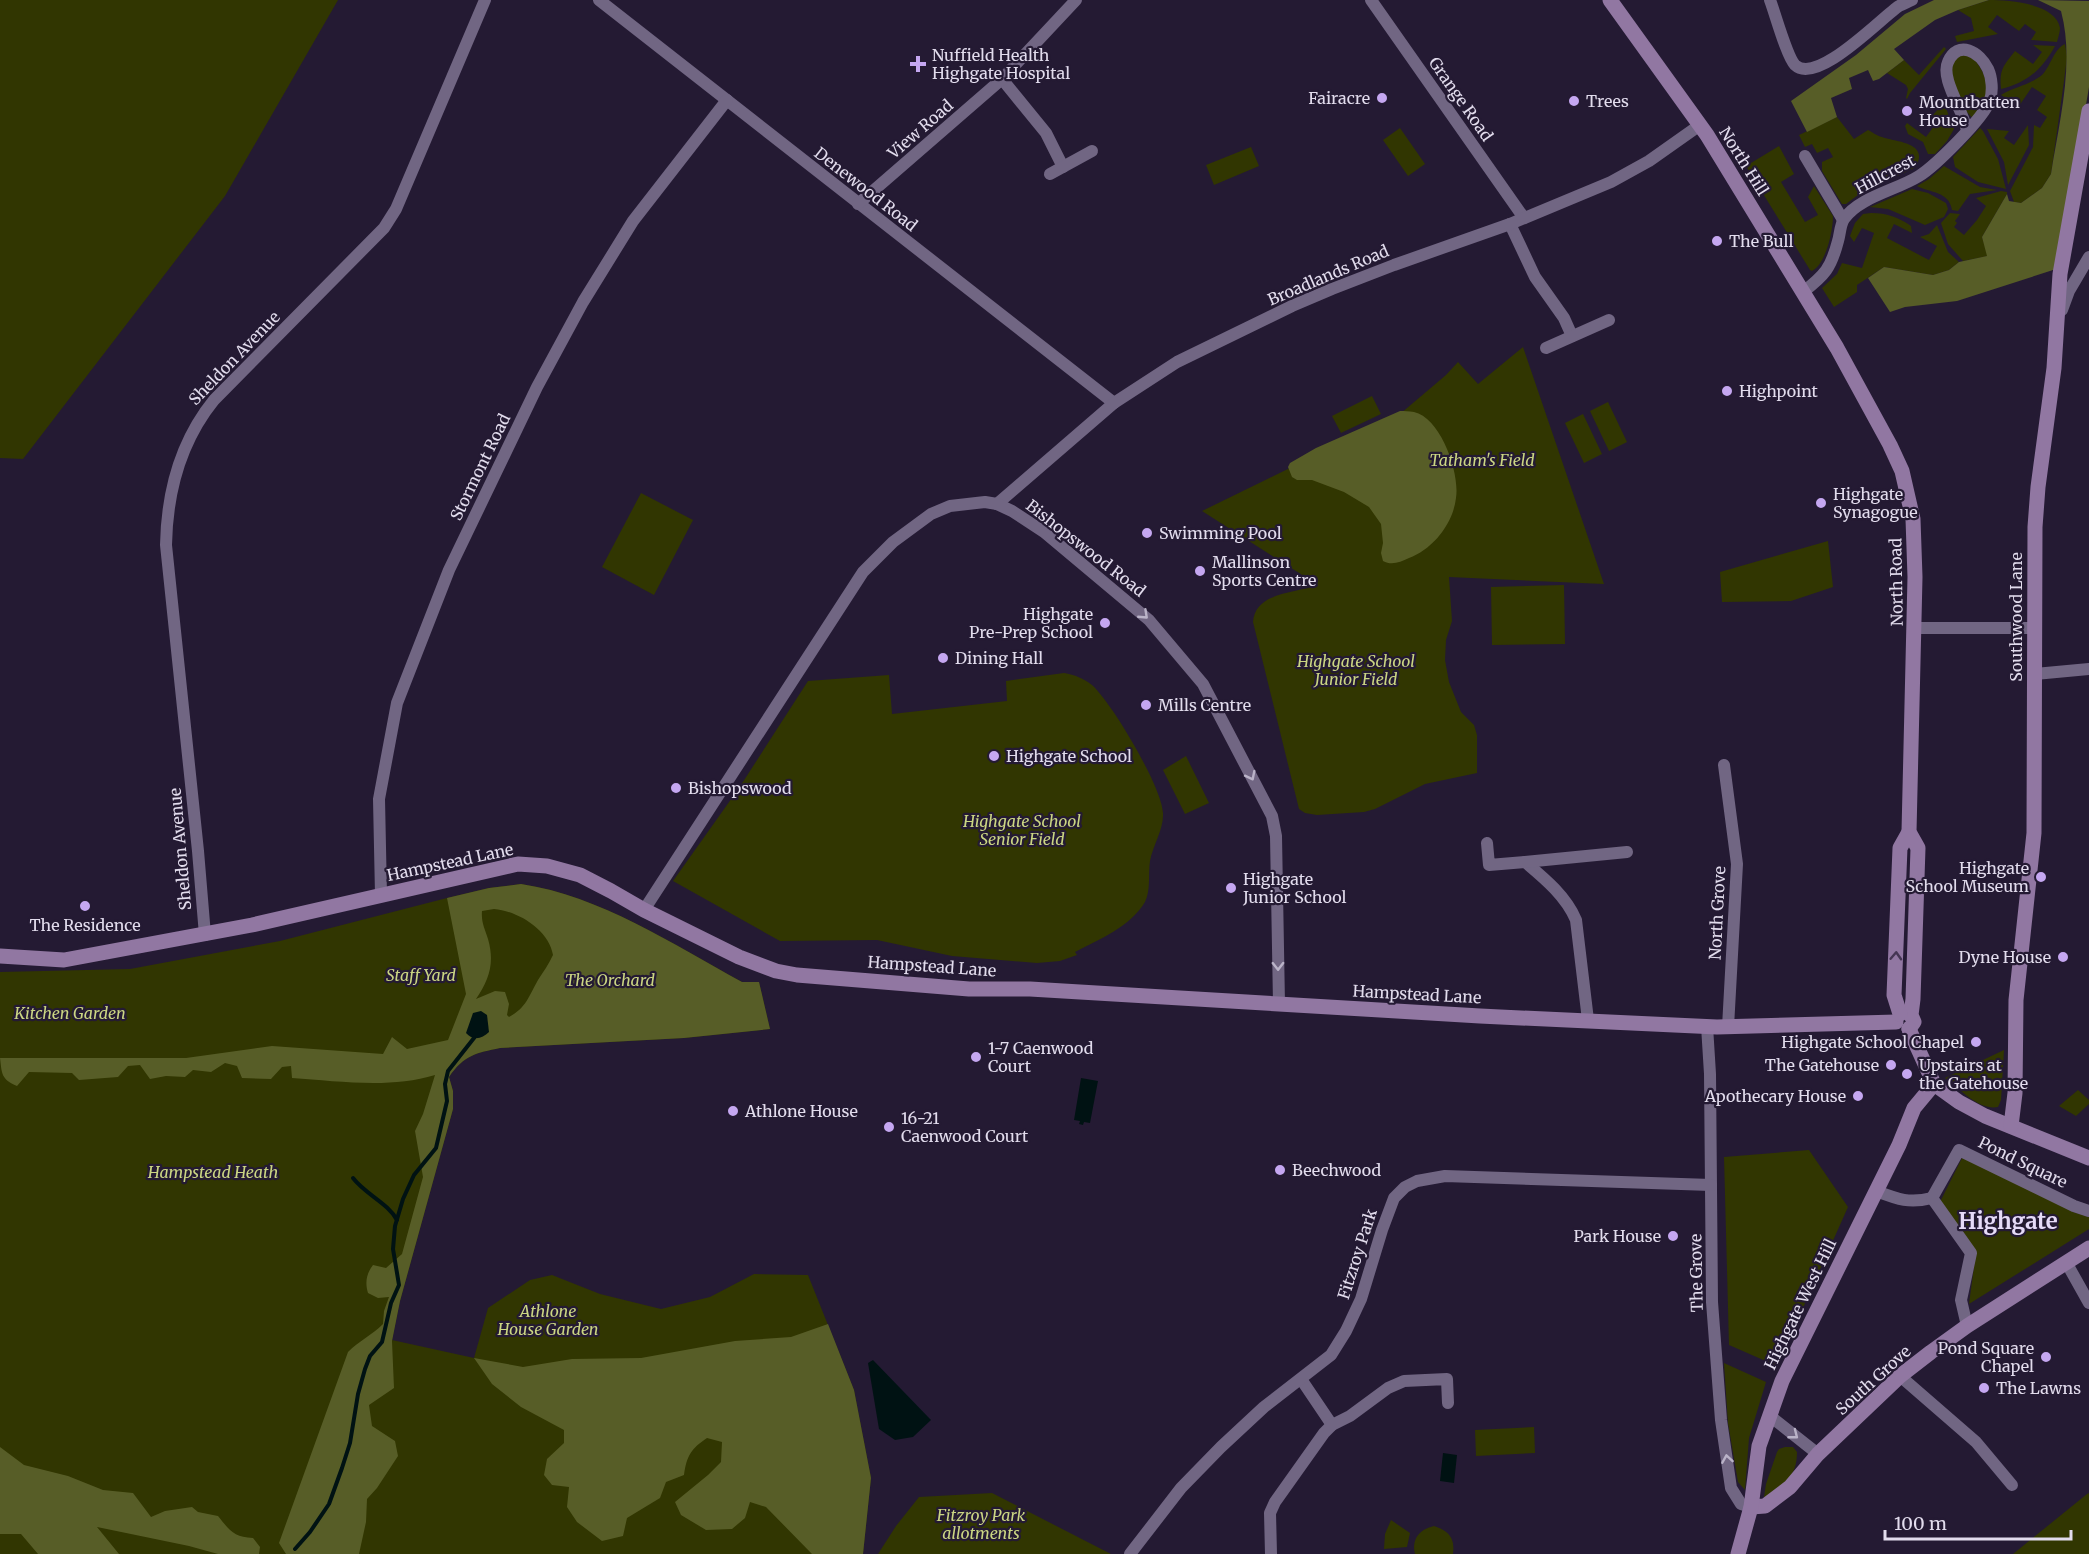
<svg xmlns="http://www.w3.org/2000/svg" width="2089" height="1554" font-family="Merriweather,serif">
<rect width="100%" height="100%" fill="#241a33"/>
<g fill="#313601">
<path d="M 0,0 L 338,0 L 225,196 L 23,459 L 0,458 Z"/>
<path d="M 1989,0 C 2008,0 2056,3 2060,28 C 2060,32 2058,38 2057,42 L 2031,40 L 2036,32 L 2025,24 L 2019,31 L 1997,15 L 1988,27 L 1998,34 L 1957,42 L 1955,36 L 1974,31 L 1971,18 L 1958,10 Z"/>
<path d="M 2065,44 L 2067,57 L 2064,81 L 2051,174 L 2042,188 L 2021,203 L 2014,202 L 2010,191 L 2033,147 L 2034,125 L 2040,128 L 2047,117 L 2037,110 L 2046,96 L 2032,87 L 2019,106 L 2001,95 C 2014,87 2031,85 2043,74 C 2051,65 2054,49 2065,44 Z"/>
<path d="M 2033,45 L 2055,46 C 2042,70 2026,83 2001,89 C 1999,70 2003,66 2015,51 L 2033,64 L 2042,52 Z"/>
<path d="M 1944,47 L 1946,49 L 1910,93 L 1907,99 L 1906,98 L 1908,89 L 1906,85 L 1887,73 L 1904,60 L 1919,75 Z"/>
<path d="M 1961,55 L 1972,56 C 1982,69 1992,84 1985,102 C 1983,107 1977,113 1973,118 C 1962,110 1949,80 1951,66 C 1952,61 1957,58 1961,55 Z"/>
<path d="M 1944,103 L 1954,129 L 1947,141 L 1935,154 L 1928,154 L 1923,142 L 1908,134 L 1905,126 L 1907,123 L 1926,137 L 1937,122 L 1931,117 Z"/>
<path d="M 1837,117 L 1854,139 L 1868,130 C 1872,132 1877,136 1882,137 C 1895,142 1930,142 1916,167 L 1858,195 L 1846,204 L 1842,204 L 1822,171 L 1822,162 L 1833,157 L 1828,148 L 1817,153 L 1812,144 L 1805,147 L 1799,135 Z"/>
<path d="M 2028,125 L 2029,145 L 2008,185 L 2004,162 L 1987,129 L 2009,131 L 2004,138 L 2014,145 Z"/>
<path d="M 1400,128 L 1425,164 L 1408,176 L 1383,140 Z"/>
<path d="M 1980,128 L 1983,131 L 1998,159 L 2006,189 L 1978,182 L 1955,167 L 1953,157 Z"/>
<path d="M 1779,146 L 1794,174 L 1781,182 L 1805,222 L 1818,215 L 1808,197 L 1814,186 L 1833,216 C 1833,231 1826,264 1812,271 L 1810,270 L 1746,166 Z"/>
<path d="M 1251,147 L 1259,166 L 1214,185 L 1206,165 Z"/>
<path d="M 1944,166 L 1980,187 L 1997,190 L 1970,194 L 1958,211 L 1952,210 C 1949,191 1930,193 1917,186 L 1929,179 Z"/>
<path d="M 1912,189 L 1928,193 L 1946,203 L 1948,209 L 1944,217 L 1925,225 L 1888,209 L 1870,207 Z"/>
<path d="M 2001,191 L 2007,192 L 2007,194 L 1982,237 L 1988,256 L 1963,261 L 1948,244 L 1941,223 L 1950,213 L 1960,214 L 1955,221 L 1957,223 L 1954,227 L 1964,235 L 1977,220 L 1986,206 L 1976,198 Z"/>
<path d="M 1871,213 C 1887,213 1898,217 1911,226 L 1912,233 L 1894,224 L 1887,238 L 1929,260 L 1937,246 L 1920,237 L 1929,234 L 1937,225 L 1948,252 L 1959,262 L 1949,270 L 1933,275 L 1884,267 L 1857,285 L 1857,292 L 1834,307 L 1822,288 L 1837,274 L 1842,263 L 1862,268 L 1874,233 L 1862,228 L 1854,242 L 1850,236 L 1855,223 L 1863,214 Z"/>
<path d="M 1523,347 L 1604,584 L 1449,577 L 1452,621 L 1446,640 L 1445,660 L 1449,682 L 1461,712 L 1474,725 L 1477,735 L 1477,773 L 1425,784 L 1375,809 L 1364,812 L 1317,815 L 1305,813 L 1299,809 L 1253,622 C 1255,592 1296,593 1318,585 L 1202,511 L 1400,414 L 1446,375 L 1458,362 L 1478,384 Z"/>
<path d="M 1372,396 L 1381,414 L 1341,433 L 1332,416 Z"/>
<path d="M 1608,402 L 1627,442 L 1609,451 L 1590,411 Z"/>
<path d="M 1583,414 L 1602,454 L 1584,463 L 1565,423 Z"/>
<path d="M 641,493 L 693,520 L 654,595 L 602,567 Z"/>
<path d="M 1828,541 L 1833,587 L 1791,601 L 1722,602 L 1720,572 Z"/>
<path d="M 1564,585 L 1565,644 L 1492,645 L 1491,587 Z"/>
<path d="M 1064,673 C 1075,675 1083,678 1092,685 C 1112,703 1162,787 1163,813 C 1164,829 1153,845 1150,861 C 1148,874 1151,890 1145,902 C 1129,928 1101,938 1075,952 L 1077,955 L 1060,961 L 1037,963 L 952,956 L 877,940 L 780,941 L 673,881 L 739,788 L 808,681 L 889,675 L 892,714 L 1007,701 L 1006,681 Z"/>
<path d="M 1186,756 L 1209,803 L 1185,814 L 1163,770 Z"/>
<path d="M 521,884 C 601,896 672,944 742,982 L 759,982 L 770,1029 L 684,1038 L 500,1048 C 476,1053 464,1055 449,1077 L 453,1091 L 453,1109 L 400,1301 L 392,1340 L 474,1358 L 488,1308 L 530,1280 L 552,1275 L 600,1294 L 661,1309 L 710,1297 L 754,1274 L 808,1275 L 854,1390 L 871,1478 L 863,1554 L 0,1554 L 0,972 L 130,969 L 280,941 L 447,898 L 489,888 Z"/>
<path d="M 2004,1050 L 2001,1100 L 1998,1107 C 1979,1111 1959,1088 1945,1078 Z"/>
<path d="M 2078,1090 L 2089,1100 L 2089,1104 L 2076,1116 L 2059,1106 Z"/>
<path d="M 1809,1150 L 1848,1207 L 1777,1366 L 1729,1345 L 1724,1157 Z"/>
<path d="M 1966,1156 L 2073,1212 L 2089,1217 L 2089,1229 L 1969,1304 L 1976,1252 L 1940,1202 L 1962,1158 Z"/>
<path d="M 1724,1363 L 1766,1382 L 1749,1438 L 1745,1490 L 1738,1482 L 1728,1423 Z"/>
<path d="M 1534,1427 L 1535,1453 L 1476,1456 L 1475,1430 Z"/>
<path d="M 1785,1447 L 1793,1447 L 1797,1452 C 1797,1476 1785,1483 1770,1498 L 1764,1497 L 1766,1484 L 1777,1452 L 1779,1449 Z"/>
<path d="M 992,1493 L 1111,1554 L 878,1554 L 896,1526 L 919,1497 Z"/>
<path d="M 2089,1493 L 2089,1554 L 2013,1554 L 2087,1494 Z"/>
<path d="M 1391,1520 L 1410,1533 L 1407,1547 L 1384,1549 L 1385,1534 Z"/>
<path d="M 1434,1526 C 1449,1531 1455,1538 1453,1554 L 1415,1554 C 1411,1539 1420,1529 1434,1526 Z"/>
</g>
<g fill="#575d27" fill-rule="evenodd">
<path d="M 1934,0 L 1989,0 L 1958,10 L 1935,20 L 1894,49 L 1904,60 L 1879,79 L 1873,81 L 1868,70 L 1849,78 L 1852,89 L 1831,98 L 1837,117 L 1807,132 L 1791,101 L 1856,55 L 1905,14 Z"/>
<path d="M 2038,0 L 2089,1 L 2089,87 L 2058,271 L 2053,270 L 1957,301 L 1905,307 L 1890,312 L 1868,278 L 1884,267 L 1933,275 L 1949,270 L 1959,262 L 1987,256 L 1982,237 L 2007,194 L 2009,201 L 2021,203 L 2042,188 L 2051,174 C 2059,122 2075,63 2061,11 Z"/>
<path d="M 1400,411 C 1404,411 1409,411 1414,412 C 1441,418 1460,473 1456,498 C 1453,524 1433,549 1409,558 C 1400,562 1392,566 1383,561 L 1381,553 L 1383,543 L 1381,524 L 1369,507 L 1344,492 L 1312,480 L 1297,480 L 1292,477 L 1288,467 L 1290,463 L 1316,448 Z"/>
<path d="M 521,884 C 601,896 672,944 742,982 L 759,982 L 770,1029 L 684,1038 L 500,1048 C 476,1053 464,1055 449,1077 L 453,1091 L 453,1109 L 400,1301 L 392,1341 L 394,1388 L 369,1405 L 372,1426 L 395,1441 L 398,1456 L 377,1488 L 367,1499 L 366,1522 L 359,1554 L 286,1554 L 279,1543 L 348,1352 C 359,1341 372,1335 383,1324 L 384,1311 L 389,1297 L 378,1298 L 368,1293 C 365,1283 366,1274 373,1265 L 386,1268 L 402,1254 L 423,1177 L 415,1131 L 423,1114 L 435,1075 C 390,1089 338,1081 292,1078 L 291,1066 L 282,1067 L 271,1079 L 242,1078 L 237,1066 L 225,1063 L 211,1072 L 193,1070 L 185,1077 L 166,1076 L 150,1079 L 140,1065 L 128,1066 L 118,1077 L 79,1080 L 72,1073 L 29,1072 L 17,1086 C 1,1079 2,1074 0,1058 L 186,1058 L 272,1046 L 383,1054 L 392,1037 L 407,1049 L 448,1040 L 466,994 L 447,898 L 489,888 ZM 494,909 C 518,911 549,930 553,955 C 549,964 543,972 538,980 C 529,996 526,1008 509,1017 L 507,1015 L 509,1004 L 505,992 L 495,991 L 476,999 C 489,980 495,963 488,939 C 485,929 481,922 482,911 Z"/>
<path d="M 828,1324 L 854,1390 L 871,1478 L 863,1554 L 812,1554 L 766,1507 L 750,1502 L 745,1518 L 732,1529 L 706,1530 L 681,1515 L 675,1502 L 708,1475 L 721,1462 L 722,1442 L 707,1438 C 691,1449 687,1455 684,1475 L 666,1482 L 660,1498 L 627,1518 L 623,1536 L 602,1541 L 577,1522 L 567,1507 L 569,1487 L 552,1485 L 544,1475 L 547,1459 L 564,1443 L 564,1430 L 521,1407 L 492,1384 L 474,1358 L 523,1367 L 572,1359 L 641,1358 L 735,1341 L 791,1337 Z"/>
<path d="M 0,1447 L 24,1465 L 68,1476 L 103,1490 L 133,1493 L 151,1517 L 165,1511 L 192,1507 L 198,1512 L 218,1516 C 230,1531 234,1537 253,1538 L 260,1547 L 259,1554 L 218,1554 L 189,1546 L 97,1527 L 119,1554 L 38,1554 L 21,1534 L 0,1534 Z"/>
</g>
<g fill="#001213">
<path d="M 481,1011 L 487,1015 L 489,1032 C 482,1039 473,1041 466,1033 L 473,1013 Z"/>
<path d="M 1081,1078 L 1098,1081 L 1090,1123 L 1084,1122 L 1083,1125 L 1079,1124 L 1080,1121 L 1074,1120 Z"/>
<path d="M 873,1360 L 931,1420 L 913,1437 L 895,1440 L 879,1429 L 868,1363 Z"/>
<path d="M 1443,1453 L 1457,1455 L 1454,1483 L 1440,1481 Z"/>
</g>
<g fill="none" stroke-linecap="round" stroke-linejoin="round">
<g stroke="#001213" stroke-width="4">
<path d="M 353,1178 C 365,1194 388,1203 397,1220"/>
<path d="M 295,1549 L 310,1532 L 329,1504 L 342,1468 L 350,1443 L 358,1394 L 365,1369 L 370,1356 L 382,1342 L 391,1303 L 399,1285 L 393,1249 L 395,1226 L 403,1199 L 414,1175 L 436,1148 L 447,1101 L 445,1084 L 448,1071 L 474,1038"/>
</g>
<g stroke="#716683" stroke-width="12">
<path d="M 599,0 L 1114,403"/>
<path d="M 1371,0 L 1524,218"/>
<path d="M 1770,0 C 1775,13 1787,57 1795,65 C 1817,86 1882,17 1899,6 C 1903,4 1908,2 1912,0"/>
<path d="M 1002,79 L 1046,133 L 1063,167"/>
<path d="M 1805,156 L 1843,220"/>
<path d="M 1050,174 L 1092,151"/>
<path d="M 858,204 L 1002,79 L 1076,0"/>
<path d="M 1510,224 L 1535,277 L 1564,318 L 1572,336"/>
<path d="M 1803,292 C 1825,275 1831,268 1838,241 C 1840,235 1840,225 1844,219 C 1859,197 1897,190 1919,176 C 1935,166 1984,118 1990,100 C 1993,91 1992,78 1988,69 C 1980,52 1958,39 1948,62 C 1940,79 1964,111 1967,131"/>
<path d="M 2062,310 L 2069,291 L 2089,257"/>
<path d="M 1546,348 L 1609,320"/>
<path d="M 997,504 L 1114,403 L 1177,362 L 1292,306 L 1332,289 L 1394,265 L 1510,224 L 1611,182 L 1649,161 L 1700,125"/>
<path d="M 1915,628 L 2033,628"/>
<path d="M 2035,674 L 2089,669"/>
<path d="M 1724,765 L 1737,864 L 1728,1027"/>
<path d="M 1487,843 L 1489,865 L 1525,862 C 1544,878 1566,896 1576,920 L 1588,1020"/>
<path d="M 1525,862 L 1627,852"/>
<path d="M 381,895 L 379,799 L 397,703 L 449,570 L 537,387 L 583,302 L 633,221 L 727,100"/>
<path d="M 644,910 L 863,572 L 893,542 L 931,514 L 950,506 L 985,502 L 997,504 L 1012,511 L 1044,532 L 1149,620 L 1203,684 L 1272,816 L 1276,836 L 1279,1004"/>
<path d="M 205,935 L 198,851 L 166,545 C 167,492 180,442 214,400 L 384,228 L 396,209 L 485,0"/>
<path d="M 1707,1026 L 1710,1074 L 1712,1302 L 1721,1420 L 1731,1488 L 1741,1504 L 1751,1507"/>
<path d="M 1876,1191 C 1897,1199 1909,1204 1932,1198"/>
<path d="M 2066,1262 L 2089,1303"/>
<path d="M 1967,1326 L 1961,1300 L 1971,1253 L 1932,1198 L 1959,1150 L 2074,1206 L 2089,1211"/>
<path d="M 1900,1376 L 1976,1442 L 2012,1485"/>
<path d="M 1301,1379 L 1332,1425"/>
<path d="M 1770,1416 L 1818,1454"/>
<path d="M 1130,1554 L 1181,1488 L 1221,1447 L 1264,1407 L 1331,1355 L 1346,1331 L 1361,1299 L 1382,1230 L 1394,1198 L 1405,1187 L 1417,1181 L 1445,1176 L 1711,1185"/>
<path d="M 1271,1554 L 1270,1513 L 1275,1502 L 1324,1433 L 1332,1425 L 1350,1416 L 1388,1388 L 1404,1381 L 1447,1379 L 1448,1403"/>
</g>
<g stroke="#9177a2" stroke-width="15">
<path d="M 1610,0 L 1707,135 L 1837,348 L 1890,445 L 1902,471 L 1913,519 L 1915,577 L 1909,832 L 1918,848 L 1913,999 L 1911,1015 L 1914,1022 L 1909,1029"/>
<path d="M 0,956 L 64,960 L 252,925 L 518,864 L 547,866 L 580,875 L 611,891 L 644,910 L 739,957 L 776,971 L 797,975 L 969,989 L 1030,989 L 1480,1016 L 1717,1027 L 1896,1022"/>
<path d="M 1900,1014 L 1894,995 L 1900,848 L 1909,832"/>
<path d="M 1909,1029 L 1934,1084 L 1959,1102 L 1985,1116 L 2089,1158"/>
<path d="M 2011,1126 L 2015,1093 L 2016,1000 L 2034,833 L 2035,527 L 2038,487 L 2054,368 L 2060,274 L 2089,111"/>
<path d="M 1751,1507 L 1765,1506 L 1790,1487 L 1818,1454 L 1900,1376 L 1931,1352 L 1967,1326 L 2089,1248"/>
<path d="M 1738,1554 L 1751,1507 L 1759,1446 L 1782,1381 L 1899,1145 L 1914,1108 L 1934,1084"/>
</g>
</g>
<defs><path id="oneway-chevron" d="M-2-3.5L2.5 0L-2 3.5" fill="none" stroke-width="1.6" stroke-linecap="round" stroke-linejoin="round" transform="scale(1.5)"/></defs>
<g stroke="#bab3c8">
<use href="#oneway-chevron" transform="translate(1144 615) rotate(43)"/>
<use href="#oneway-chevron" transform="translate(1251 776) rotate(63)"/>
<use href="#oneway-chevron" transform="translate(1278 966) rotate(89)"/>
<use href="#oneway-chevron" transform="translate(1794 1435) rotate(38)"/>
<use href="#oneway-chevron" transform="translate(1727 1459) rotate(-99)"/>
</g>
<use stroke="#453654" href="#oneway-chevron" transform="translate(1896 956) rotate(-87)"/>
<g fill="#c5a7f1" stroke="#241a33" stroke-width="2">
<path d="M915 55h6v6h6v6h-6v6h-6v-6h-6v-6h6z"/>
<circle cx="1382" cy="98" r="6"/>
<circle cx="1574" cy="101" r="6"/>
<circle cx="1907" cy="111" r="6"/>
<circle cx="1717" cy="241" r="6"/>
<circle cx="1727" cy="391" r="6"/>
<circle cx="1821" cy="503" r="6"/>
<circle cx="1147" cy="533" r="6"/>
<circle cx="1200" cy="571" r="6"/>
<circle cx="1105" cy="623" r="6"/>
<circle cx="943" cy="658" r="6"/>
<circle cx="1146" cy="705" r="6"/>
<circle cx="994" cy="756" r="6"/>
<circle cx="676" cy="788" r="6"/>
<circle cx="2041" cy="877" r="6"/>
<circle cx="1231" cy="888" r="6"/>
<circle cx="85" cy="906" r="6"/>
<circle cx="2063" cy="957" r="6"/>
<circle cx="1976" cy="1042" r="6"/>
<circle cx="976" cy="1057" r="6"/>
<circle cx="1891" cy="1065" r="6"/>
<circle cx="1907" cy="1074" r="6"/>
<circle cx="1858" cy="1096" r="6"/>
<circle cx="733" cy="1111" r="6"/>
<circle cx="889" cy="1127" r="6"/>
<circle cx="1280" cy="1170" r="6"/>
<circle cx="1673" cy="1236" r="6"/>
<circle cx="2046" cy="1357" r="6"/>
<circle cx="1984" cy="1388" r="6"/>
</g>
<g text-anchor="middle" stroke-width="4.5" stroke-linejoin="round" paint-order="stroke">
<g font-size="16" fill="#e2dced" stroke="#241a33" text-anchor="start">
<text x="932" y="61">Nuffield Health<tspan x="932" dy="18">Highgate Hospital</tspan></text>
<text x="1370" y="104" text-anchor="end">Fairacre</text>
<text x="1586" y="107">Trees</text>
<text x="1919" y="108">Mountbatten<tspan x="1919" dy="18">House</tspan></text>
<text x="1729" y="247">The Bull</text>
<text x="1739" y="397">Highpoint</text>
<text x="1833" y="500">Highgate<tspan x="1833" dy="18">Synagogue</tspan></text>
<text x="1159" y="539">Swimming Pool</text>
<text x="1212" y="568">Mallinson<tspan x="1212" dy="18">Sports Centre</tspan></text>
<text x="1093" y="620" text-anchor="end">Highgate<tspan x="1093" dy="18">Pre-Prep School</tspan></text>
<text x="955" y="664">Dining Hall</text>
<text x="1158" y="711">Mills Centre</text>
<text x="1006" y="762">Highgate School</text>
<text x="688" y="794">Bishopswood</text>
<text x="2029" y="874" text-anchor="end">Highgate<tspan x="2029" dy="18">School Museum</tspan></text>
<text x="1243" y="885">Highgate<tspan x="1243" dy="18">Junior School</tspan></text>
<text x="85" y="931" text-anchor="middle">The Residence</text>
<text x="2051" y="963" text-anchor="end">Dyne House</text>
<text x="1964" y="1048" text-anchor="end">Highgate School Chapel</text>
<text x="988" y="1054">1-7 Caenwood<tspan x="988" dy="18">Court</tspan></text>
<text x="1879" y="1071" text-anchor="end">The Gatehouse</text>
<text x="1919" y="1071">Upstairs at<tspan x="1919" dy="18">the Gatehouse</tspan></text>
<text x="1846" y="1102" text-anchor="end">Apothecary House</text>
<text x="745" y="1117">Athlone House</text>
<text x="901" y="1124">16-21<tspan x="901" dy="18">Caenwood Court</tspan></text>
<text x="1292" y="1176">Beechwood</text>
<text x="1661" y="1242" text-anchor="end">Park House</text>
<text x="2034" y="1354" text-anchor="end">Pond Square<tspan x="2034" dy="18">Chapel</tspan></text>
<text x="1996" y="1394">The Lawns</text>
</g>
<g font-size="16" fill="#e2dced" stroke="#241a33">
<text transform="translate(1461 99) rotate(55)" y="6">Grange Road</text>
<text transform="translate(920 129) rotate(-41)" y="6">View Road</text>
<text transform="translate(1744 161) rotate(58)" y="6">North Hill</text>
<text transform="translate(1885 174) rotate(-28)" y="6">Hillcrest</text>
<text transform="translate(866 189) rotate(38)" y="6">Denewood Road</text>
<text transform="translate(1328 275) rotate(-23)" y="6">Broadlands Road</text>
<text transform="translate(234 358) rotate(-46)" y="6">Sheldon Avenue</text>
<text transform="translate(480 467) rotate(-64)" y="6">Stormont Road</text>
<text transform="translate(1086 548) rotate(38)" y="6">Bishopswood Road</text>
<text transform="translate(1896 582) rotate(-91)" y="6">North Road</text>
<text transform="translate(2016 617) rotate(-90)" y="6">Southwood Lane</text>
<text transform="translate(180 849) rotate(-95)" y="6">Sheldon Avenue</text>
<text transform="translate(450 862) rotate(-12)" y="6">Hampstead Lane</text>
<text transform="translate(1717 913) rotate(-87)" y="6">North Grove</text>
<text transform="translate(932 966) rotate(4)" y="6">Hampstead Lane</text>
<text transform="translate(1417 994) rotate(3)" y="6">Hampstead Lane</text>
<text transform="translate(2023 1162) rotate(26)" y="6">Pond Square</text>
<text transform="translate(1357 1254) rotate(-72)" y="6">Fitzroy Park</text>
<text transform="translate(1696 1273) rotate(-91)" y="6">The Grove</text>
<text transform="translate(1800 1304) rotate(-64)" y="6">Highgate West Hill</text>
<text transform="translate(1873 1380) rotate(-42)" y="6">South Grove</text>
</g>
<g font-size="16" font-style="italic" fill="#cbd683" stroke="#241a33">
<text x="1482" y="466">Tatham's Field</text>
<text x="1356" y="667">Highgate School<tspan x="1356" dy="18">Junior Field</tspan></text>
<text x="1022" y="827">Highgate School<tspan x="1022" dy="18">Senior Field</tspan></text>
<text x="421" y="981">Staff Yard</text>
<text x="610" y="986">The Orchard</text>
<text x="70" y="1019">Kitchen Garden</text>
<text x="213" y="1178">Hampstead Heath</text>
<text x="548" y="1317">Athlone<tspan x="548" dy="18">House Garden</tspan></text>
<text x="981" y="1521">Fitzroy Park<tspan x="981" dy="18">allotments</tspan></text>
</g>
<g font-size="22" font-weight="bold" fill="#e6dbf8" stroke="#241a33">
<text x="2008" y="1229">Highgate</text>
</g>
</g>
<path d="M1885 1530v9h186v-9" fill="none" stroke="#e2dced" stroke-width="3"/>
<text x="1894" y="1530" font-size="18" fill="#e2dced" stroke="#241a33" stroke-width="4.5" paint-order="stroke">100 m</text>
</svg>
